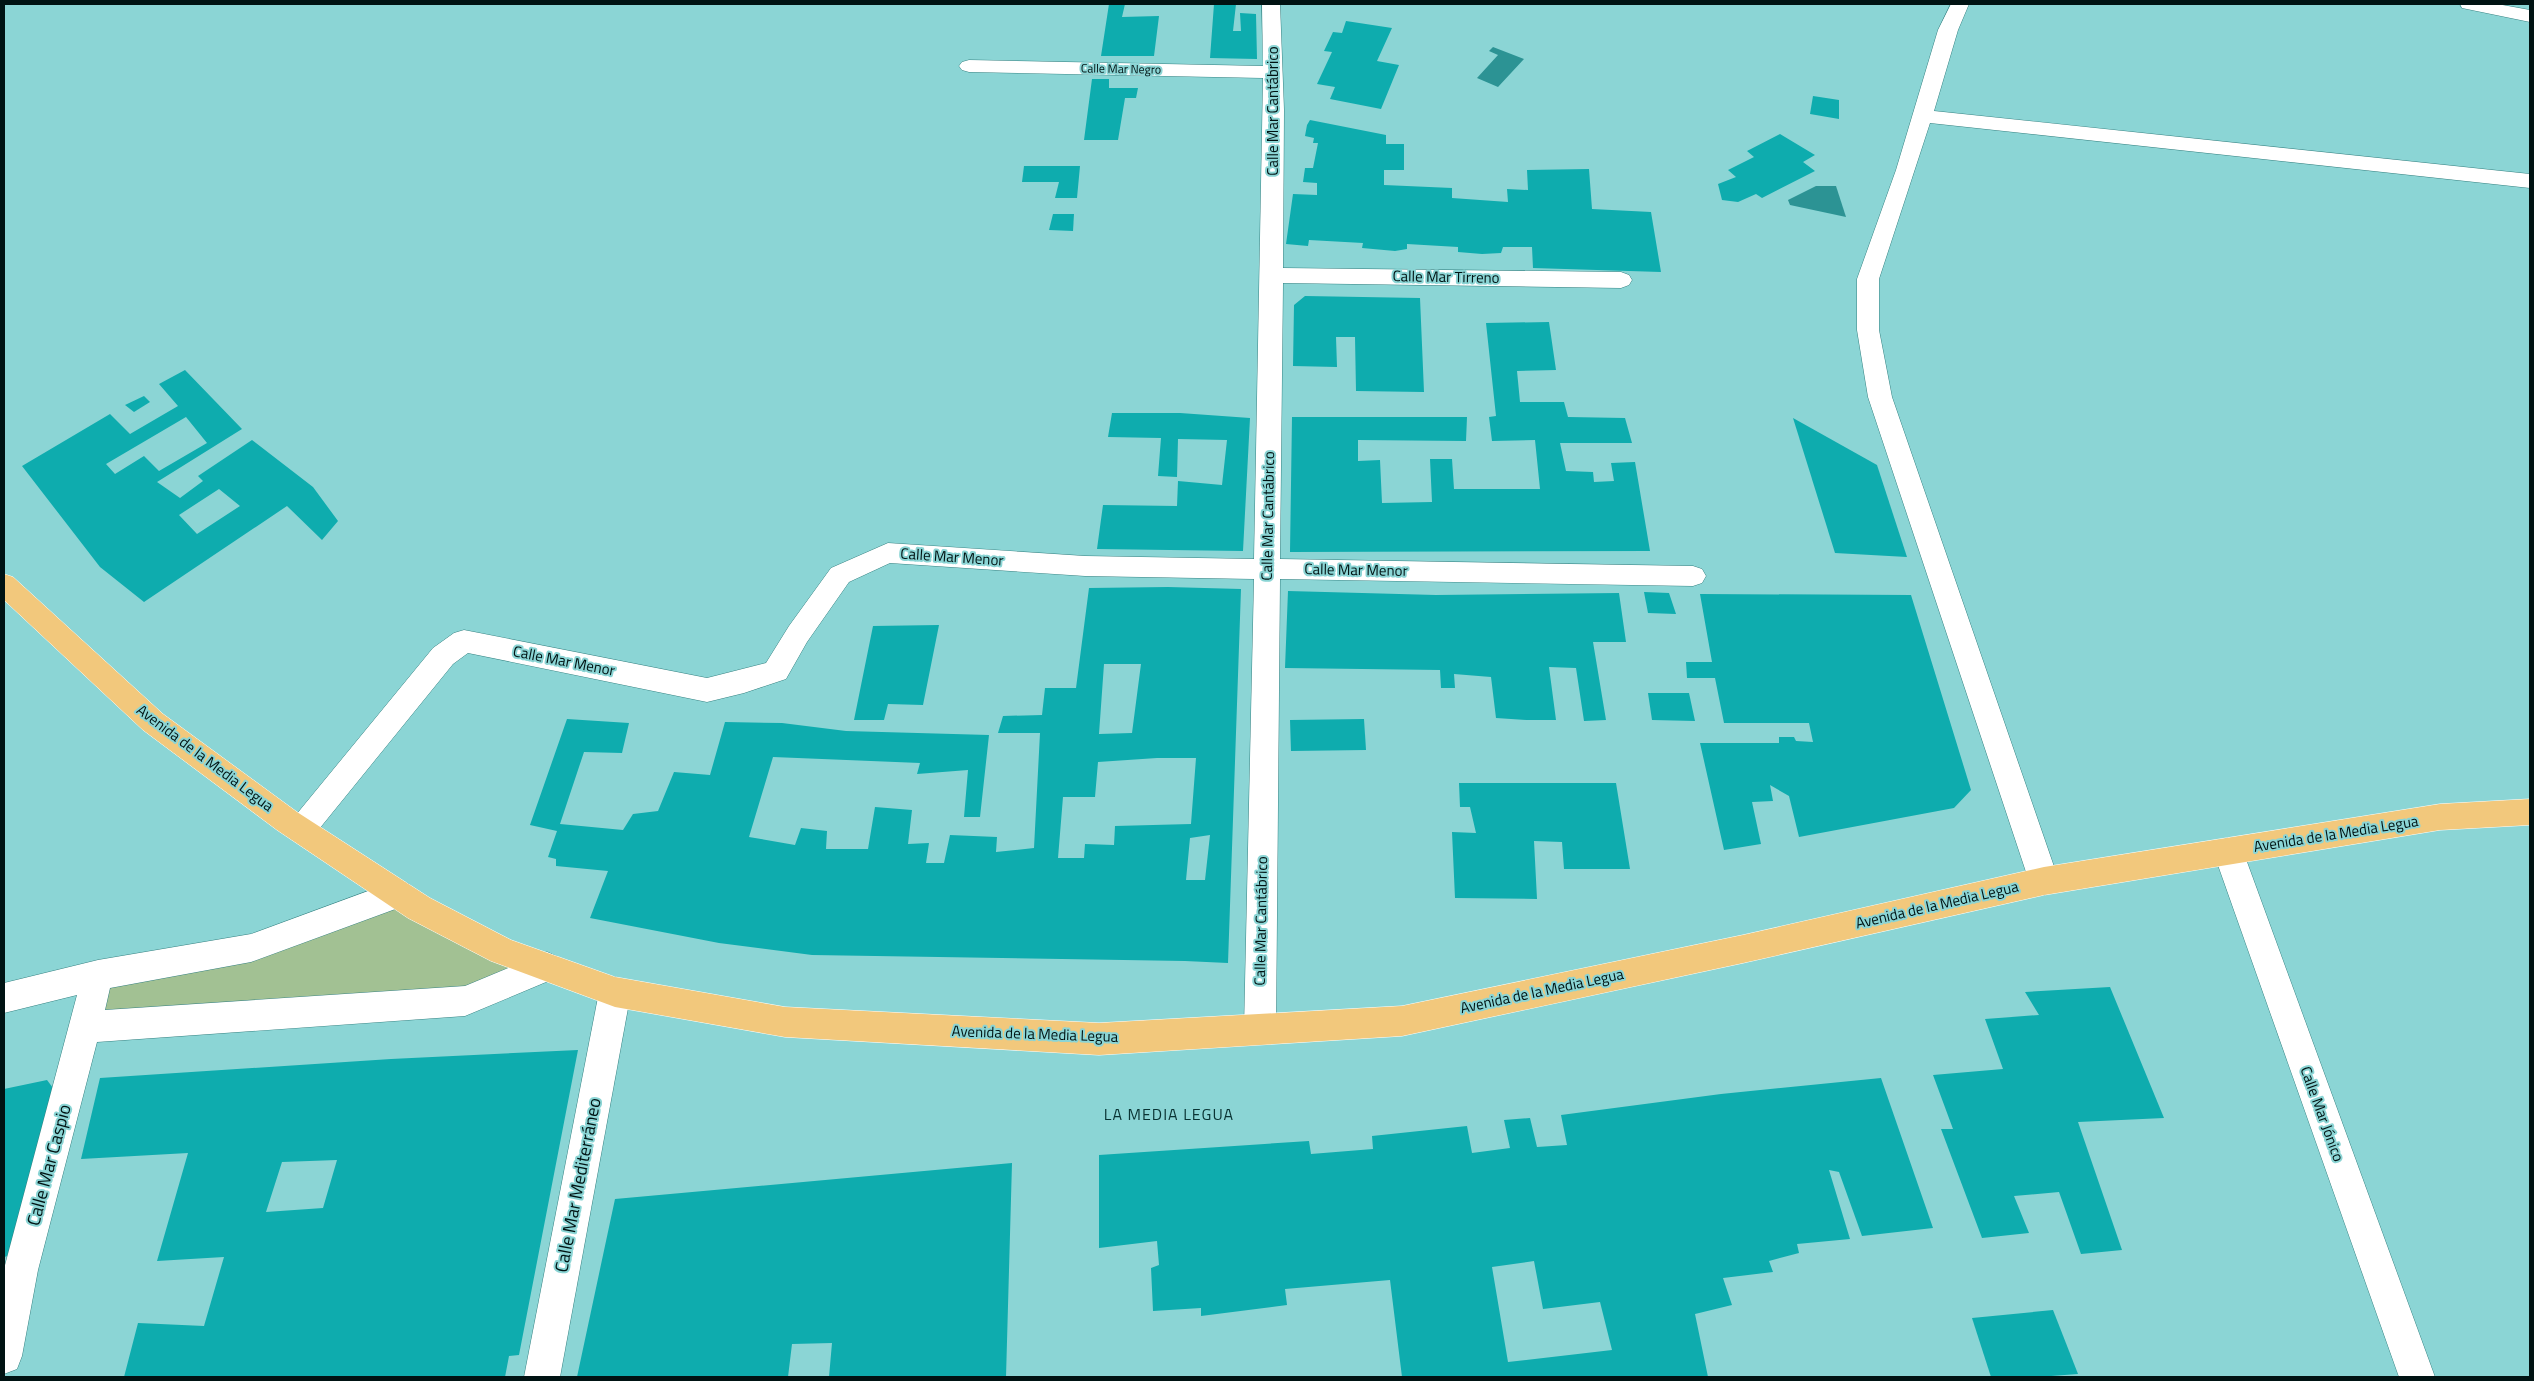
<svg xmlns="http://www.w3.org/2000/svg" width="2534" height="1381" font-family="'Titillium Web',sans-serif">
<rect width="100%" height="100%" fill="#8bd5d5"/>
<path fill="#a2c193" d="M 398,894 L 547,967 L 465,1001 L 85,1027 L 98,975 L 251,948 Z"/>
<g fill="#2c9394">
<path d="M 1493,47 L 1524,59 L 1498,87 L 1477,78 L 1498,55 L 1489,51 Z"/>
<path d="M 1816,186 L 1836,186 L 1846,217 L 1790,205 L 1788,200 Z"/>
</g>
<g fill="#0eacae" fill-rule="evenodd">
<path d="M 1109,4 L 1125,4 L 1122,17 L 1159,16 L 1154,56 L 1101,56 Z"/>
<path d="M 1214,4 L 1236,4 L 1233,31 L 1241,31 L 1240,13 L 1256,14 L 1257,59 L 1210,58 Z"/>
<path d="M 1346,21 L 1392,28 L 1377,61 L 1399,65 L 1381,109 L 1330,99 L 1335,87 L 1317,84 L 1332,52 L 1324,51 L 1333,32 L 1342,33 Z"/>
<path d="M 1092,79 L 1109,79 L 1109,88 L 1138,88 L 1136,98 L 1125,98 L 1118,140 L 1084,140 Z"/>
<path d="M 1813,96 L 1839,100 L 1839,119 L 1810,114 Z"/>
<path d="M 1310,120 L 1386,135 L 1386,144 L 1404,144 L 1404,170 L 1384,170 L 1384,185 L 1452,188 L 1452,198 L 1508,202 L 1507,189 L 1528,190 L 1527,170 L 1589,169 L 1592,209 L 1651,212 L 1661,272 L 1533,268 L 1532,247 L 1503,247 L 1501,253 L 1482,254 L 1458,252 L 1458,247 L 1407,244 L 1407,249 L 1395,251 L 1362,248 L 1363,243 L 1309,240 L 1308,246 L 1286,244 L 1293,194 L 1317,195 L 1317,183 L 1303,182 L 1305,168 L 1313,168 L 1318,143 L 1313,143 L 1314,138 L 1305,136 L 1307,125 Z"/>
<path d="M 1780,134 L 1815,155 L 1803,162 L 1815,171 L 1762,198 L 1756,194 L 1738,202 L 1722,200 L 1718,184 L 1736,177 L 1728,170 L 1754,157 L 1747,151 Z"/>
<path d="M 1024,166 L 1080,166 L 1077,198 L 1055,198 L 1059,182 L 1022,182 Z"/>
<path d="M 1053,214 L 1074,214 L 1073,231 L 1049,230 Z"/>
<path d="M 1305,296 L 1420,298 L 1424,392 L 1356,391 L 1355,337 L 1336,337 L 1337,367 L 1293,366 L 1294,305 Z"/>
<path d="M 1549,322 L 1556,370 L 1517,371 L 1520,402 L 1564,402 L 1568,417 L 1625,418 L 1632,443 L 1560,443 L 1566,471 L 1593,472 L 1594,482 L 1614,481 L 1611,463 L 1635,462 L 1650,551 L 1290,552 L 1292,417 L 1467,417 L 1466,441 L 1358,440 L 1358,461 L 1380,460 L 1382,503 L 1432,502 L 1430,459 L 1452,459 L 1454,489 L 1540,489 L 1535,440 L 1492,441 L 1489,417 L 1496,416 L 1486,323 Z"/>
<path d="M 185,370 L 242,429 L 157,482 L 180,498 L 203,481 L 198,476 L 252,440 L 313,487 L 338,521 L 322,540 L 287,506 L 144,602 L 100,567 L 22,466 L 110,414 L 130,434 L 178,406 L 159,384 ZM 186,417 L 207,443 L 159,471 L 144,456 L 115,474 L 106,464 ZM 219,489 L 240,506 L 197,534 L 179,515 Z"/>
<path d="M 144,396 L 150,402 L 134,412 L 125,405 Z"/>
<path d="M 1112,413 L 1180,413 L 1250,418 L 1243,551 L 1097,549 L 1103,505 L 1177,506 L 1178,481 L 1222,485 L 1227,440 L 1178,439 L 1177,477 L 1158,476 L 1161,438 L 1108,437 Z"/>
<path d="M 1793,418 L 1877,465 L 1907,557 L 1835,553 Z"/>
<path d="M 1168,587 L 1241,589 L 1228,963 L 1185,961 L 812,955 L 719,943 L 590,918 L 608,871 L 556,866 L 556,859 L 548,857 L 557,831 L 530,825 L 567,719 L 629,723 L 622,753 L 584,752 L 560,824 L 623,830 L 633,814 L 658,811 L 674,772 L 710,775 L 725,722 L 782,723 L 846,731 L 989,735 L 980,817 L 964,817 L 968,770 L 917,774 L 920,763 L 773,757 L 749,837 L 795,845 L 801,828 L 827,831 L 826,849 L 868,849 L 875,807 L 912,810 L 908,844 L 929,843 L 926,863 L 944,863 L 950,835 L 997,837 L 996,852 L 1034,848 L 1040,733 L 998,733 L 1003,716 L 1042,715 L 1045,688 L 1076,688 L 1089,588 ZM 1104,664 L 1141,664 L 1132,733 L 1099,734 ZM 1157,758 L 1196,758 L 1191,824 L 1115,826 L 1114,845 L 1085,844 L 1084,858 L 1058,858 L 1063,797 L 1095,797 L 1098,762 ZM 1210,835 L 1205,880 L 1186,880 L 1190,838 Z"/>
<path d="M 1288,591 L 1436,595 L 1619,593 L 1626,642 L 1593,642 L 1606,720 L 1584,721 L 1576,668 L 1549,667 L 1556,720 L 1526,720 L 1496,718 L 1491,677 L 1454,674 L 1455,688 L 1441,688 L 1440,670 L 1285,668 Z"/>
<path d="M 1644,592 L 1669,593 L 1676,614 L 1648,613 Z"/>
<path d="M 1700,594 L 1911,595 L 1971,790 L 1954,808 L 1799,837 L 1789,796 L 1770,785 L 1773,801 L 1752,802 L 1761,844 L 1724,850 L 1700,743 L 1779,743 L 1779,737 L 1794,737 L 1796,741 L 1813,742 L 1809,723 L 1724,723 L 1715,678 L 1687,678 L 1686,662 L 1712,662 Z"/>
<path d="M 939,625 L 923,705 L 888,704 L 884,720 L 854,720 L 873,626 Z"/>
<path d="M 1648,693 L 1689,693 L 1695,721 L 1652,720 Z"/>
<path d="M 1364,719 L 1366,750 L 1291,751 L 1290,720 Z"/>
<path d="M 1459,783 L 1616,783 L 1630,869 L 1564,869 L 1562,842 L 1534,841 L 1537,899 L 1455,898 L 1452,832 L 1476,833 L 1470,807 L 1460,807 Z"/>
<path d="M 2110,987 L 2164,1118 L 2078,1122 L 2122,1250 L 2081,1254 L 2059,1192 L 2014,1196 L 2029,1233 L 1982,1238 L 1941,1129 L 1953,1129 L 1933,1075 L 2003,1069 L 1985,1019 L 2039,1015 L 2025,992 Z"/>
<path d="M 578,1050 L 519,1355 L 509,1356 L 505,1377 L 124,1377 L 138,1323 L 204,1326 L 224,1257 L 157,1261 L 188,1153 L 81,1159 L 100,1078 L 391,1059 ZM 337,1160 L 323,1208 L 266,1212 L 282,1162 Z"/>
<path d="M 1881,1078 L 1933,1228 L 1862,1236 L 1839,1172 L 1829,1170 L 1850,1239 L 1797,1244 L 1799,1253 L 1769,1261 L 1773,1272 L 1723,1278 L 1732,1305 L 1695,1314 L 1708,1377 L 1402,1377 L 1390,1280 L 1285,1289 L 1287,1305 L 1201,1316 L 1201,1308 L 1153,1311 L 1151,1268 L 1159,1265 L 1157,1241 L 1099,1248 L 1099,1155 L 1309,1141 L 1311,1154 L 1373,1149 L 1372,1136 L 1467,1126 L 1472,1153 L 1510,1148 L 1504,1120 L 1530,1118 L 1537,1147 L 1567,1145 L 1561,1115 L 1721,1094 ZM 1534,1261 L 1543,1309 L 1600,1302 L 1612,1350 L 1508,1362 L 1492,1267 Z"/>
<path d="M 47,1080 L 53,1088 L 8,1256 L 4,1257 L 4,1089 Z"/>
<path d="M 1012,1163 L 1006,1377 L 829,1377 L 832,1343 L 792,1344 L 788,1377 L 577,1377 L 615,1199 Z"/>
<path d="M 2053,1310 L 2078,1374 L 2038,1377 L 1991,1377 L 1972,1318 Z"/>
</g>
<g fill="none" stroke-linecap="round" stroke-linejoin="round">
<g stroke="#368282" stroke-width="1">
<g id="street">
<path d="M 1262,4 L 1280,4 L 1284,110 L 1283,268 L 1621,272 L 1629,275 L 1632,280 L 1629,285 L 1621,288 L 1283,283 L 1280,559 L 1693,566 L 1702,569 L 1706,576 L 1702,583 L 1693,586 L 1280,579 L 1276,1029 L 1271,1040 L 1260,1044 L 1249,1040 L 1244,1029 L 1254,579 L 1085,576 L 890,563 L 849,582 L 807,642 L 786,679 L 744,693 L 707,702 L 468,653 L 453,664 L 311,839 L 301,843 L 291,839 L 286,830 L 291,821 L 433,648 L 454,633 L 464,630 L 707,678 L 766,663 L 789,626 L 831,568 L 888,543 L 1085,556 L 1254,559 L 1263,78 L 969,72 L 962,70 L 959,66 L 962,62 L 969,60 L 1263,66 Z"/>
<path d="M 1951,4 L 1969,4 L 1958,30 L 1934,111 L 2530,174 L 2530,188 L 1930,123 L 1879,279 L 1879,330 L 1892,397 L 2059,881 L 2055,891 L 2044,895 L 2033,891 L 2029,881 L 1868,397 L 1857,330 L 1857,279 L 1896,170 L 1938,30 Z"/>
<path d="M 2460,4 L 2497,4 L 2530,10 L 2530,22 L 2462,8 Z"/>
<path d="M 2228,838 L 2238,842 L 2243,851 L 2435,1377 L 2399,1377 L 2213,851 L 2218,842 Z"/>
<path d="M 398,880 L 409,884 L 413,894 L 409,904 L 251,962 L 110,988 L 105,1010 L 465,986 L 547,952 L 558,957 L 562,967 L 558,977 L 465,1016 L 97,1042 L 38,1270 L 22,1356 L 17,1369 L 4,1374 L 4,1269 L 77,995 L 4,1013 L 4,983 L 98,960 L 251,934 Z"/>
<path d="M 615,977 L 626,981 L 631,992 L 560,1377 L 524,1377 L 599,992 L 604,981 Z"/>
</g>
</g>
<g stroke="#fff" stroke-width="1">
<path id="primary" d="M 4,574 L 13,577 L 163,714 L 297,812 L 430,898 L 511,940 L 615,977 L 785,1007 L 1099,1023 L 1402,1006 L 1743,935 L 2044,867 L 2440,804 L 2530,799 L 2530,825 L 2440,830 L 2044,895 L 1743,963 L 1402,1036 L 1099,1055 L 785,1037 L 615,1007 L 491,961 L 408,918 L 277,830 L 143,730 L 4,600 Z"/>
</g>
<use href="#street" fill="#fff" fill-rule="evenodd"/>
<use href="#primary" fill="#f2c87c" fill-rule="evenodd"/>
</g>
<g text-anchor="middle" stroke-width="4" stroke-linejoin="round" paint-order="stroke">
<g font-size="12" fill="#001313" stroke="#8bd5d5">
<text transform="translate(1121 69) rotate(1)" y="4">Calle Mar Negro</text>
</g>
<g font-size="15" fill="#001313" stroke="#8bd5d5">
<text transform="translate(1273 111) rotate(-90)" y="5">Calle Mar Cantábrico</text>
<text transform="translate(1446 277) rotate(1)" y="5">Calle Mar Tirreno</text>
<text transform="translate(1268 516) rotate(-89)" y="5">Calle Mar Cantábrico</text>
<text transform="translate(952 557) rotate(4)" y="5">Calle Mar Menor</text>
<text transform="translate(1356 570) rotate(1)" y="5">Calle Mar Menor</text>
<text transform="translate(564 661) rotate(11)" y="5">Calle Mar Menor</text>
<text transform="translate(205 758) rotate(37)" y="5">Avenida de la Media Legua</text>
<text transform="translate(2336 834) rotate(-9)" y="5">Avenida de la Media Legua</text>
<text transform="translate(1937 905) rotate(-13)" y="5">Avenida de la Media Legua</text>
<text transform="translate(1261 921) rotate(-89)" y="5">Calle Mar Cantábrico</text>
<text transform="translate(1542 991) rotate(-12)" y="5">Avenida de la Media Legua</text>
<text transform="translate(1035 1034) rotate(2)" y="5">Avenida de la Media Legua</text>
<text transform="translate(2322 1114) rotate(70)" y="5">Calle Mar Jónico</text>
</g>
<g font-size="16" letter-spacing="1" fill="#093333" stroke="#8bd5d5">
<text x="1169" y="1120">LA MEDIA LEGUA</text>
</g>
<g font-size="18" fill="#001313" stroke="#8bd5d5">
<text transform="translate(49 1165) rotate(-75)" y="6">Calle Mar Caspio</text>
<text transform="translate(578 1185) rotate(-79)" y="6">Calle Mar Mediterráneo</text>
</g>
</g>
<rect width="2534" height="1381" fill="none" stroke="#001313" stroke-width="10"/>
</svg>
